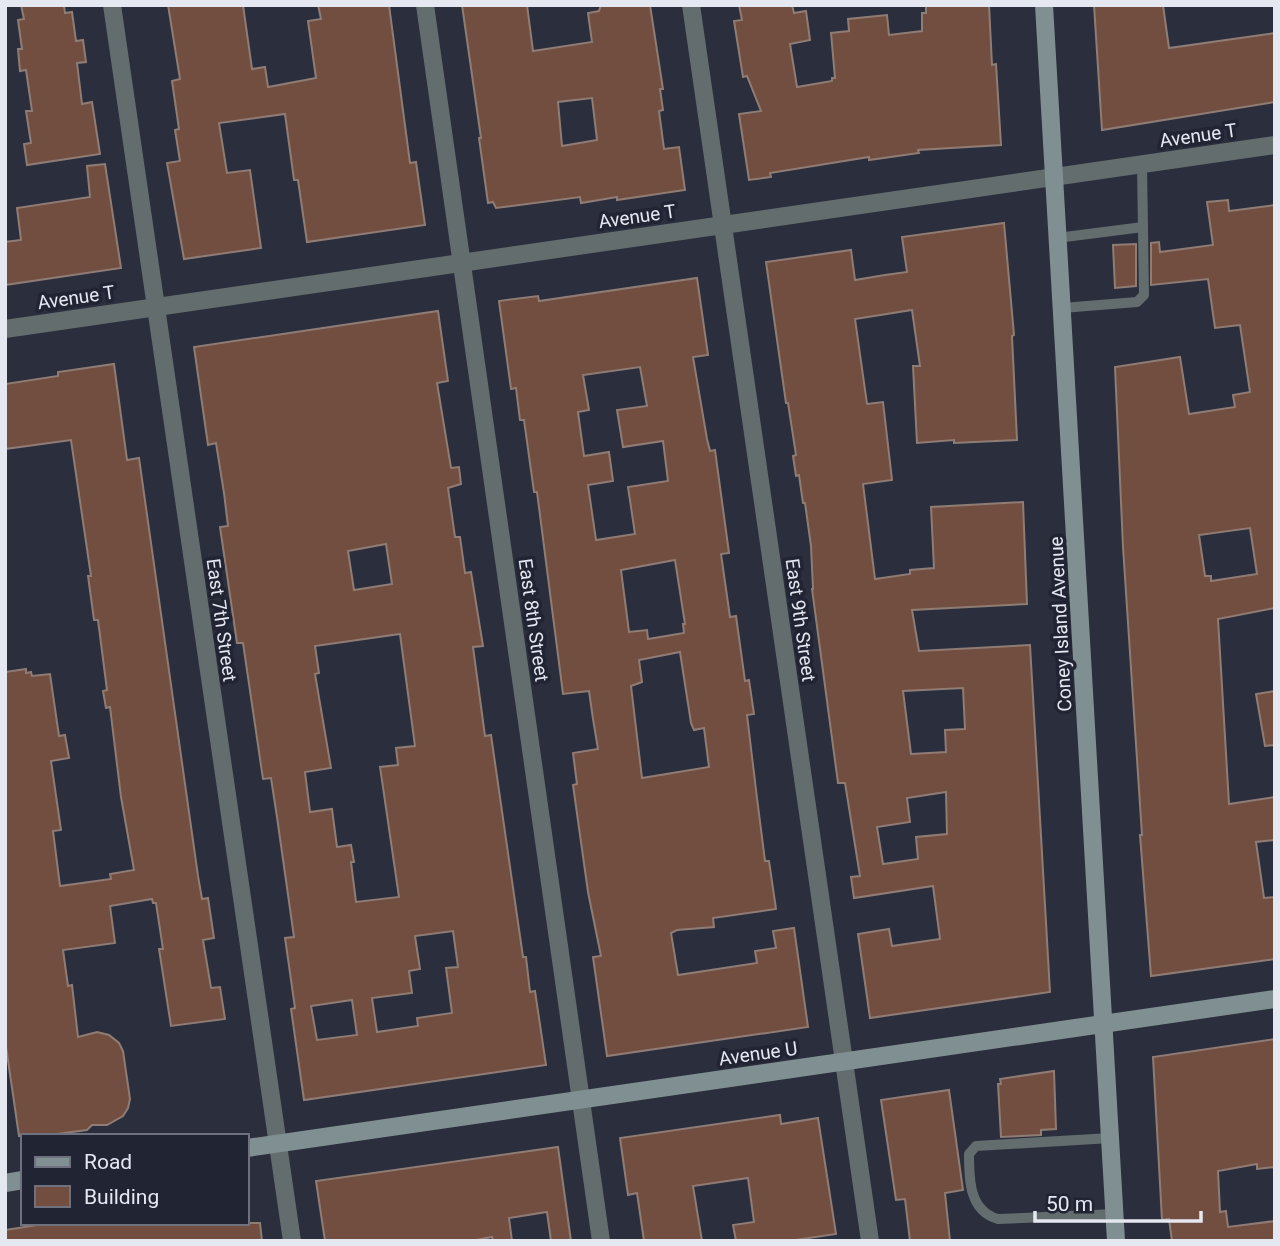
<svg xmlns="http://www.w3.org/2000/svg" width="1280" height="1246" font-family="Roboto,sans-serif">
<rect width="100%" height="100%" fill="#2b2e3c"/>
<g fill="#724e40" stroke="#8f7c75" stroke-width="2" fill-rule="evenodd">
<path d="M 21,5 L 64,5 L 65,13 L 72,12 L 76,41 L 83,40 L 86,62 L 77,63 L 82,104 L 92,102 L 100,154 L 27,165 L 24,144 L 31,143 L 26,111 L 32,111 L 26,70 L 20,71 L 18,49 L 22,49 L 18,20 L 24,19 Z"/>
<path d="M 168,5 L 243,5 L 252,69 L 265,67 L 268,87 L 316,78 L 308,21 L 321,19 L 318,5 L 389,5 L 410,163 L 416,162 L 425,225 L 307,242 L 298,180 L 294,180 L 285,114 L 219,123 L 227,173 L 250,170 L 261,248 L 184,259 L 167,163 L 180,161 L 175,130 L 179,129 L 172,81 L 180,79 Z"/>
<path d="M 462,5 L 527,5 L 533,51 L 592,42 L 588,13 L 599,11 L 601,5 L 650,5 L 663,89 L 660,89 L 663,110 L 659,111 L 664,149 L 679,147 L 685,190 L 617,200 L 617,197 L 581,203 L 580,197 L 496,208 L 493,202 L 488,203 L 479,138 L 481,138 ZM 592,98 L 597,140 L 562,146 L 558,102 Z"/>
<path d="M 739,5 L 792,5 L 794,13 L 806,11 L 810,40 L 790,44 L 797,87 L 832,81 L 832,78 L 835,78 L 831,33 L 849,31 L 848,19 L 887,15 L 889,35 L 922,31 L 922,13 L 926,13 L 926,5 L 989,5 L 992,65 L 996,64 L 1001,145 L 918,150 L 919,153 L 869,160 L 869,157 L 770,173 L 771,177 L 749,180 L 739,114 L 761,111 L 747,76 L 743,77 L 734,21 L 742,20 Z"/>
<path d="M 1094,5 L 1163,5 L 1169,48 L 1275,33 L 1275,102 L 1102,130 Z"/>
<path d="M 105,164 L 121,268 L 5,285 L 5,242 L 21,240 L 17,208 L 90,197 L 87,166 Z"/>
<path d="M 1228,200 L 1229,211 L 1275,205 L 1275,608 L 1218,619 L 1229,804 L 1275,797 L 1275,840 L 1256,842 L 1264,898 L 1275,897 L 1275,959 L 1151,976 L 1140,835 L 1142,835 L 1123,547 L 1115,367 L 1180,357 L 1189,414 L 1235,407 L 1233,395 L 1250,392 L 1240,325 L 1215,328 L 1208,279 L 1151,285 L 1151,243 L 1159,242 L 1160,252 L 1213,245 L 1207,202 ZM 1250,528 L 1257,574 L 1211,581 L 1211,576 L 1205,576 L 1199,535 Z"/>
<path d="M 1004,223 L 1014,335 L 1012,336 L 1017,440 L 954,443 L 954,440 L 917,443 L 913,366 L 920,366 L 912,310 L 855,319 L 867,404 L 883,402 L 892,480 L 863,484 L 875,579 L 910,574 L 910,570 L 934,568 L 931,507 L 1023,502 L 1027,604 L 912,610 L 919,651 L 1030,645 L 1050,992 L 870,1018 L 858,934 L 889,929 L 892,946 L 940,939 L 933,886 L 854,898 L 851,877 L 860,876 L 845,783 L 838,783 L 812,589 L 813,589 L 811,546 L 805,503 L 803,503 L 799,475 L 796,476 L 793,456 L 796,455 L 788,403 L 786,403 L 766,262 L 851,250 L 855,280 L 885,275 L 907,272 L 902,237 ZM 963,688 L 965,729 L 945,730 L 946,752 L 911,754 L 903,691 ZM 946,792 L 947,834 L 916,837 L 918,859 L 883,864 L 877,827 L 910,822 L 907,798 Z"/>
<path d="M 1136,244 L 1136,286 L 1115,288 L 1113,245 Z"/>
<path d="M 697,278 L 708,355 L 693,357 L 707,439 L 710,451 L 715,450 L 729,553 L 721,554 L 730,617 L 736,616 L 745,681 L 749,680 L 754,714 L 747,715 L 757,798 L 765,861 L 769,861 L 776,909 L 713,918 L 714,927 L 677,930 L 671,933 L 678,975 L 757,963 L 755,951 L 776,948 L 773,931 L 794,928 L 808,1027 L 607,1056 L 593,957 L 601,956 L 588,892 L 573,785 L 577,784 L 573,753 L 598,749 L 593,719 L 589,691 L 563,694 L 537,492 L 534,492 L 524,420 L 520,420 L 516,388 L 511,389 L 499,301 L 538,296 L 539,301 ZM 640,367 L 647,406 L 617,410 L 623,447 L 663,441 L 668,481 L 628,487 L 635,534 L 596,540 L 588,485 L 613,481 L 609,452 L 584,456 L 578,412 L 589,410 L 583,375 ZM 675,560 L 685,624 L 683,624 L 684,633 L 648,639 L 647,630 L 629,632 L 621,570 ZM 680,652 L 691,723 L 694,730 L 704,728 L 709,767 L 642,778 L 631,686 L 642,682 L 639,660 Z"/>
<path d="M 438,311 L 448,381 L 437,383 L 451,468 L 459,467 L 461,484 L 448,488 L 455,537 L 460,537 L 465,573 L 471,572 L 483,646 L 473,647 L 485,736 L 491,735 L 523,957 L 526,957 L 530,992 L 535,991 L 546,1065 L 304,1100 L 291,1009 L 295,1008 L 285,938 L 294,937 L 277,817 L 271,778 L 263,779 L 243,643 L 237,643 L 220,527 L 228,526 L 224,493 L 216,443 L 208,445 L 194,347 ZM 386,544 L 392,584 L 354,590 L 348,551 ZM 400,634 L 415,746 L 396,748 L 398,765 L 380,767 L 399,897 L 356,902 L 351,862 L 354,862 L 351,845 L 337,847 L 332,809 L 310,812 L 305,772 L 331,768 L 315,674 L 319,673 L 315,646 ZM 453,931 L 458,967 L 446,968 L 452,1013 L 417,1018 L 418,1026 L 377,1032 L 372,998 L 412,993 L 409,971 L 420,969 L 415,936 ZM 352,1000 L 357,1035 L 317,1040 L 311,1006 Z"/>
<path d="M 114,364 L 127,460 L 139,458 L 198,876 L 202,899 L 208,898 L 214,938 L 203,940 L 211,988 L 220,987 L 225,1019 L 171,1026 L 159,949 L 163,949 L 156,903 L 153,903 L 152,899 L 110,906 L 115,943 L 63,950 L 68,986 L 72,985 L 78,1037 L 97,1032 L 109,1035 L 119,1043 L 123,1051 L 130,1099 L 128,1108 L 123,1116 L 107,1125 L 92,1125 L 87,1130 L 42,1136 L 19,1136 L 5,1040 L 5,672 L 26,669 L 26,673 L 31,672 L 32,676 L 50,674 L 59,736 L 65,735 L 69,758 L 51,761 L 61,830 L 53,831 L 60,886 L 111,879 L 110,874 L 134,870 L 121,797 L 110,707 L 106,708 L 103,691 L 107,690 L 98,620 L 94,620 L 88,576 L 91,576 L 71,440 L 5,449 L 5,384 L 58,376 L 58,372 Z"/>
<path d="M 1275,691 L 1275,745 L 1265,746 L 1256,694 Z"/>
<path d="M 1275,1039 L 1275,1167 L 1257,1169 L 1257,1164 L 1218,1171 L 1220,1212 L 1226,1211 L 1228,1227 L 1275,1221 L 1275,1241 L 1172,1241 L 1169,1219 L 1162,1220 L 1153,1057 Z"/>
<path d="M 1054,1071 L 1056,1129 L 1041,1130 L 1041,1135 L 1001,1137 L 998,1084 L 1001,1084 L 1000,1079 Z"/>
<path d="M 949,1090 L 963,1190 L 945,1193 L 950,1241 L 910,1241 L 905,1199 L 896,1200 L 881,1100 Z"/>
<path d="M 780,1115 L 781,1124 L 818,1118 L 836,1234 L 789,1241 L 736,1241 L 733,1225 L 754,1222 L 748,1178 L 693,1186 L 702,1241 L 644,1241 L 637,1193 L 628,1195 L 620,1138 Z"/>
<path d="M 558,1147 L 571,1241 L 551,1241 L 547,1212 L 509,1218 L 512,1241 L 493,1241 L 492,1237 L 471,1241 L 325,1241 L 316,1181 Z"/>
<path d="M 50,1223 L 260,1223 L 262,1241 L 5,1241 L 5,1230 Z"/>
</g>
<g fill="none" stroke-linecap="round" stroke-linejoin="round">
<g stroke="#636d6e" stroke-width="10">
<path d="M 1057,238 L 1143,227"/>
<path d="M 1062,308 L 1137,302 L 1144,295 L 1142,164"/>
<path d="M 1111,1138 L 976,1146 L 969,1154 C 969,1179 969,1211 998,1219 L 1115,1214"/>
</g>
<g stroke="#636d6e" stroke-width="18">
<path d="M 112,5 L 292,1241"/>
<path d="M 425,5 L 601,1241"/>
<path d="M 691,5 L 870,1241"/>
<path d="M 5,329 L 1275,145"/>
</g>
<g stroke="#808f91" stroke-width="18">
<path d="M 1044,5 L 1116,1241"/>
<path d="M 247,1148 L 1275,999"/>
<path d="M 5,1183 L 23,1180"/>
</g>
</g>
<g text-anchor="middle" stroke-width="7" stroke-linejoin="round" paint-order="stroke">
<g font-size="19" fill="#e5e8f1" stroke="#212432">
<text transform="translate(1198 135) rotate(-8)" y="7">Avenue T</text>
<text transform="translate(637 216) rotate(-8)" y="7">Avenue T</text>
<text transform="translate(76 297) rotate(-8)" y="7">Avenue T</text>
<text transform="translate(222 620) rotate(82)" y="7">East 7th Street</text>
<text transform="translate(534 620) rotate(82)" y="7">East 8th Street</text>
<text transform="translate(801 620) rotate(82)" y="7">East 9th Street</text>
<text transform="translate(1060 624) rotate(-93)" y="7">Coney Island Avenue</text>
<text transform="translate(758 1053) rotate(-8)" y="7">Avenue U</text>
</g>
</g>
<rect width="1280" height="1246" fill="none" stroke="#e5e8f1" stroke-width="14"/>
<rect x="21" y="1134" width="228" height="91" fill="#212432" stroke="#6f727e" stroke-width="2"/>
<rect x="35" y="1157" width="35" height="10" fill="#808f91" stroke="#6f727e" stroke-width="2"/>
<text x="84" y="1169" font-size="21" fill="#e5e8f1">Road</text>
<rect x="35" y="1186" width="35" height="21" fill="#724e40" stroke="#6f727e" stroke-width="2"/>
<text x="84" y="1204" font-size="21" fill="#e5e8f1">Building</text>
<path d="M1035 1211v10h166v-10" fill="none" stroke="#e5e8f1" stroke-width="3.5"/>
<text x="1046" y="1211" font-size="21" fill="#e5e8f1" stroke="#212432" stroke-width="5" paint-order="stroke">50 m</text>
</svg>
